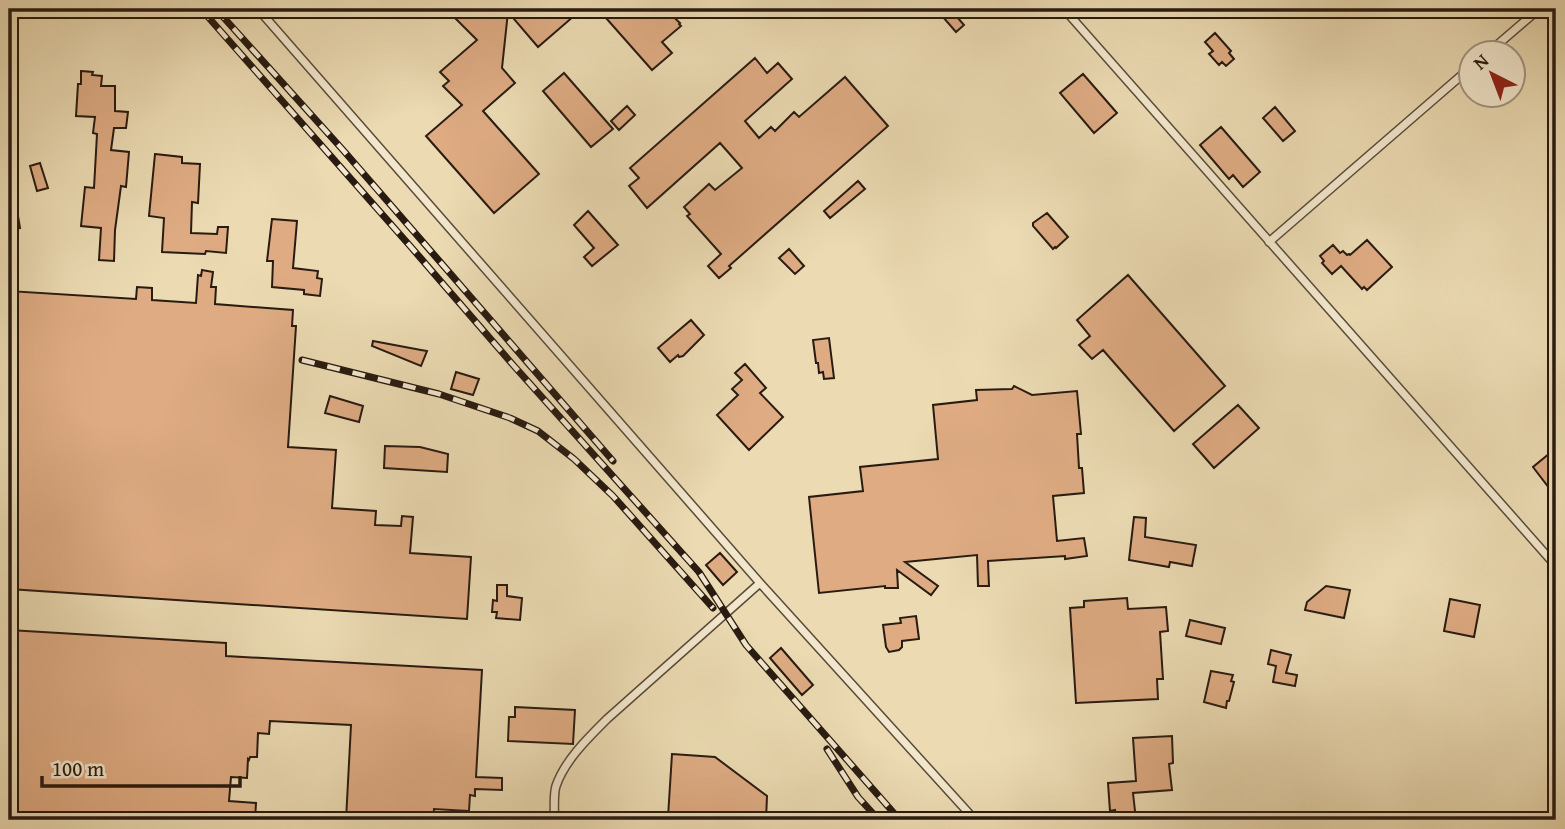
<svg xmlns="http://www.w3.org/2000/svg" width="1565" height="829" viewBox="0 0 1565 829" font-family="'Gentium Book Plus',serif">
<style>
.building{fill:#deab83;stroke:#291b11;stroke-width:2}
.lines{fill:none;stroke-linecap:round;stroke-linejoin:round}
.lane-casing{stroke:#5a4b39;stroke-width:10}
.lane{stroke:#f2e7cd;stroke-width:7}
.rail-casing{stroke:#291b11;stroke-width:7}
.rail{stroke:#f2e7cd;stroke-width:4.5;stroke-dasharray:13;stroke-linecap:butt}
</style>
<rect width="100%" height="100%" fill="#ebdab2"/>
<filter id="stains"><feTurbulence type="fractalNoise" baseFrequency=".00286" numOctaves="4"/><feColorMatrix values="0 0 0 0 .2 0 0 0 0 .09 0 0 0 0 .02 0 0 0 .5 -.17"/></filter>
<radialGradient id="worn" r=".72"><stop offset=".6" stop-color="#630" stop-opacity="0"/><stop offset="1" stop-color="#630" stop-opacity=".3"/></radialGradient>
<path class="building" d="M463,9H568L574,16L538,47L508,12L502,68L515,83L483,111L539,174L494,213L426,136L462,105L443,86L449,81L440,72L477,40L454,17Z
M598,9H665L680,23L679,24L681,26L662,42L672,53L652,70Z
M936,9H950L964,25L956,32Z
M1215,33L1231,51L1229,53L1234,59L1226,66L1222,62L1219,65L1209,54L1213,51L1205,42Z
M755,58L767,73L778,63L792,79L745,121L759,138L771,127L775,131L794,112L799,117L845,77L888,126L729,266L731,268L719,278L708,266L721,254L687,216L690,214L684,207L709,184L715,190L742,168L720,143L647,208L629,186L639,178L630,168Z
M81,71L93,72L92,75L102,76L101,86H115V111L128,112L126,128H114L111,150L129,152L126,187L121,186L115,230L114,261L99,260L101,228L81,226L85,187L94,188L97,134L93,133L95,117L76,116L78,84H81Z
M564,73L613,129L591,147L543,91Z
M1083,74L1117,113L1094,133L1060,93Z
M627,106L635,115L619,130L611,121Z
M1275,107L1295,131L1283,141L1263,118Z
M1221,127L1260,172L1243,187L1233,175L1229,179L1200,145Z
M155,154L182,157V163L200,164L198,203L192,202L191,233L217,234L218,227H228L226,253L206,251L205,254L162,252L164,218L149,216Z
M40,163L48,188L37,191L30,166Z
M858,181L865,189L830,218L824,211Z
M15,198L20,228L9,231V199Z
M588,211L618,245L592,266L584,257L594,248L574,225Z
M1047,213L1068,237L1056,248L1055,247L1053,249L1033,226V223Z
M272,219L297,221L293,268L318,271L317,278L322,279L320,296L304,294V290L272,287L273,261H267Z
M1367,240L1392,267L1367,290L1364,287L1362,289L1341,266L1332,274L1322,263L1324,261L1320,256L1333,245L1340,253L1343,251L1347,255L1349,254L1350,255Z
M789,249L804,266L795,274L779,258Z
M202,270L213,272L211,287H216L215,304L293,310L292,326H296L288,447L336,450L332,508L376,511L375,525L401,526L402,516L413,517L410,553L471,557L467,619L9,589V291L136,299L137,287L152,288V300L196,303L198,275L201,276Z
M1128,275L1225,386L1174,431L1103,350L1092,359L1079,345L1090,336L1077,320Z
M691,320L704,335L683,356L679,357L678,355L670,362L658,348Z
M829,338L834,378L824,379L823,372L819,373L818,363H816L813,340Z
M373,341L421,350L427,351L421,366L372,346Z
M745,364L766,388L760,393L783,417L749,450L717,415L738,395L732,389L742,380L735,373Z
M456,372L479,379L473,395L451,389Z
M1014,386L1032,395L1077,391L1081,434H1077L1079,468H1082L1084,493L1053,496L1057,541L1084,538L1087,556L1065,559V556L988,561L989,586H978L977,555L905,562L938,586L931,595L897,570L898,588H885V586L819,593L809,497L863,491L860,467L938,459L933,405L977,400L976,390L1012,389Z
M330,396L363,406L359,422L325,413Z
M1238,405L1259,428L1214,468L1193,444Z
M385,446L420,447L448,454L447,472L384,468Z
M1556,448V497L1533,467Z
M1134,517L1146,518L1145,537L1196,545L1192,566L1170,562L1169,567L1129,560Z
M720,553L737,572L723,585L706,565Z
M497,585H507V596L522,598L520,620L496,618L497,612H492L493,600L497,601Z
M1326,586L1350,590L1344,618L1305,610L1307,602Z
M1127,598L1128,609L1166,607L1168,631L1160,632L1163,679H1157L1158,699L1076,703L1070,608L1084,607V601Z
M1450,599L1480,605L1474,637L1444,631Z
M916,616L919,639L902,641V647L899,650L889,652L886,647L883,625L901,623L900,618Z
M1190,620L1225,628L1221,644L1186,636Z
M9,630L226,643V656L482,670L476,777L502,778V790L475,789V796L470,795L469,811L434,809L433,820H346L351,725L270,721L269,734L258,733L257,757H250L249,760L248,759L247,778L231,777L229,801L256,803L255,820H9Z
M781,648L813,685L802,695L770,658Z
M1271,650L1291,655L1286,673L1297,675L1295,686L1273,682L1276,666L1268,664Z
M1211,671L1233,675L1231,681L1234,682L1229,701H1227L1226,708L1204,702Z
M515,707L575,710L573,744L508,741L509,717H515Z
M1172,736L1173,763L1169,764L1172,790L1133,793L1136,820H1116L1115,810L1110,811L1108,783L1136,781L1133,738Z
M672,754L715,757L767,796L766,820H710L668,817Z"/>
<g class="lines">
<defs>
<path id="lane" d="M258,9L760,583L975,820
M1064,9L1556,566
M1489,52L1539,9
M1269,242L1470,68
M554,820C555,810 553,796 556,786C565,760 588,738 607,719L760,583"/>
</defs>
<use href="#lane" class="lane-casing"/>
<use href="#lane" class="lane"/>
<defs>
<path id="rail" d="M201,9L411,247L514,366L699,572L746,645L900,820
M216,9L343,150L613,461
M302,360L439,394L510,418L538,431L574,459L613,496L713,608
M827,749L858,797L879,820"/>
</defs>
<use href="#rail" class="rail-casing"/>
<use href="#rail" class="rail"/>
</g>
<rect width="1565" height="829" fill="none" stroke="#ebdab2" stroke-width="35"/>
<rect x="10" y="10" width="1544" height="808" fill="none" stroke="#291b11" stroke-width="3.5"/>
<rect x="18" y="18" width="1530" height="794" fill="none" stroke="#291b11" stroke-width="2"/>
<g transform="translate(1492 74) rotate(318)"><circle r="33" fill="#f2e7cd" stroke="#a29582" stroke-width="2"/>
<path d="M0-5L12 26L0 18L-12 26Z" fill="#8f2418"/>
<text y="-10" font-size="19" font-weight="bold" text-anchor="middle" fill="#291b11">N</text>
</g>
<path d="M42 776v10h198v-10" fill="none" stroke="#291b11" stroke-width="3.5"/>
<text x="52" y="776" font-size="21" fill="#291b11" stroke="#f2e7cd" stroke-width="5" paint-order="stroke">100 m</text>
<rect width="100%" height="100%" filter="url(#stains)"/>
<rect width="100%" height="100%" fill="url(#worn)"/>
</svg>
